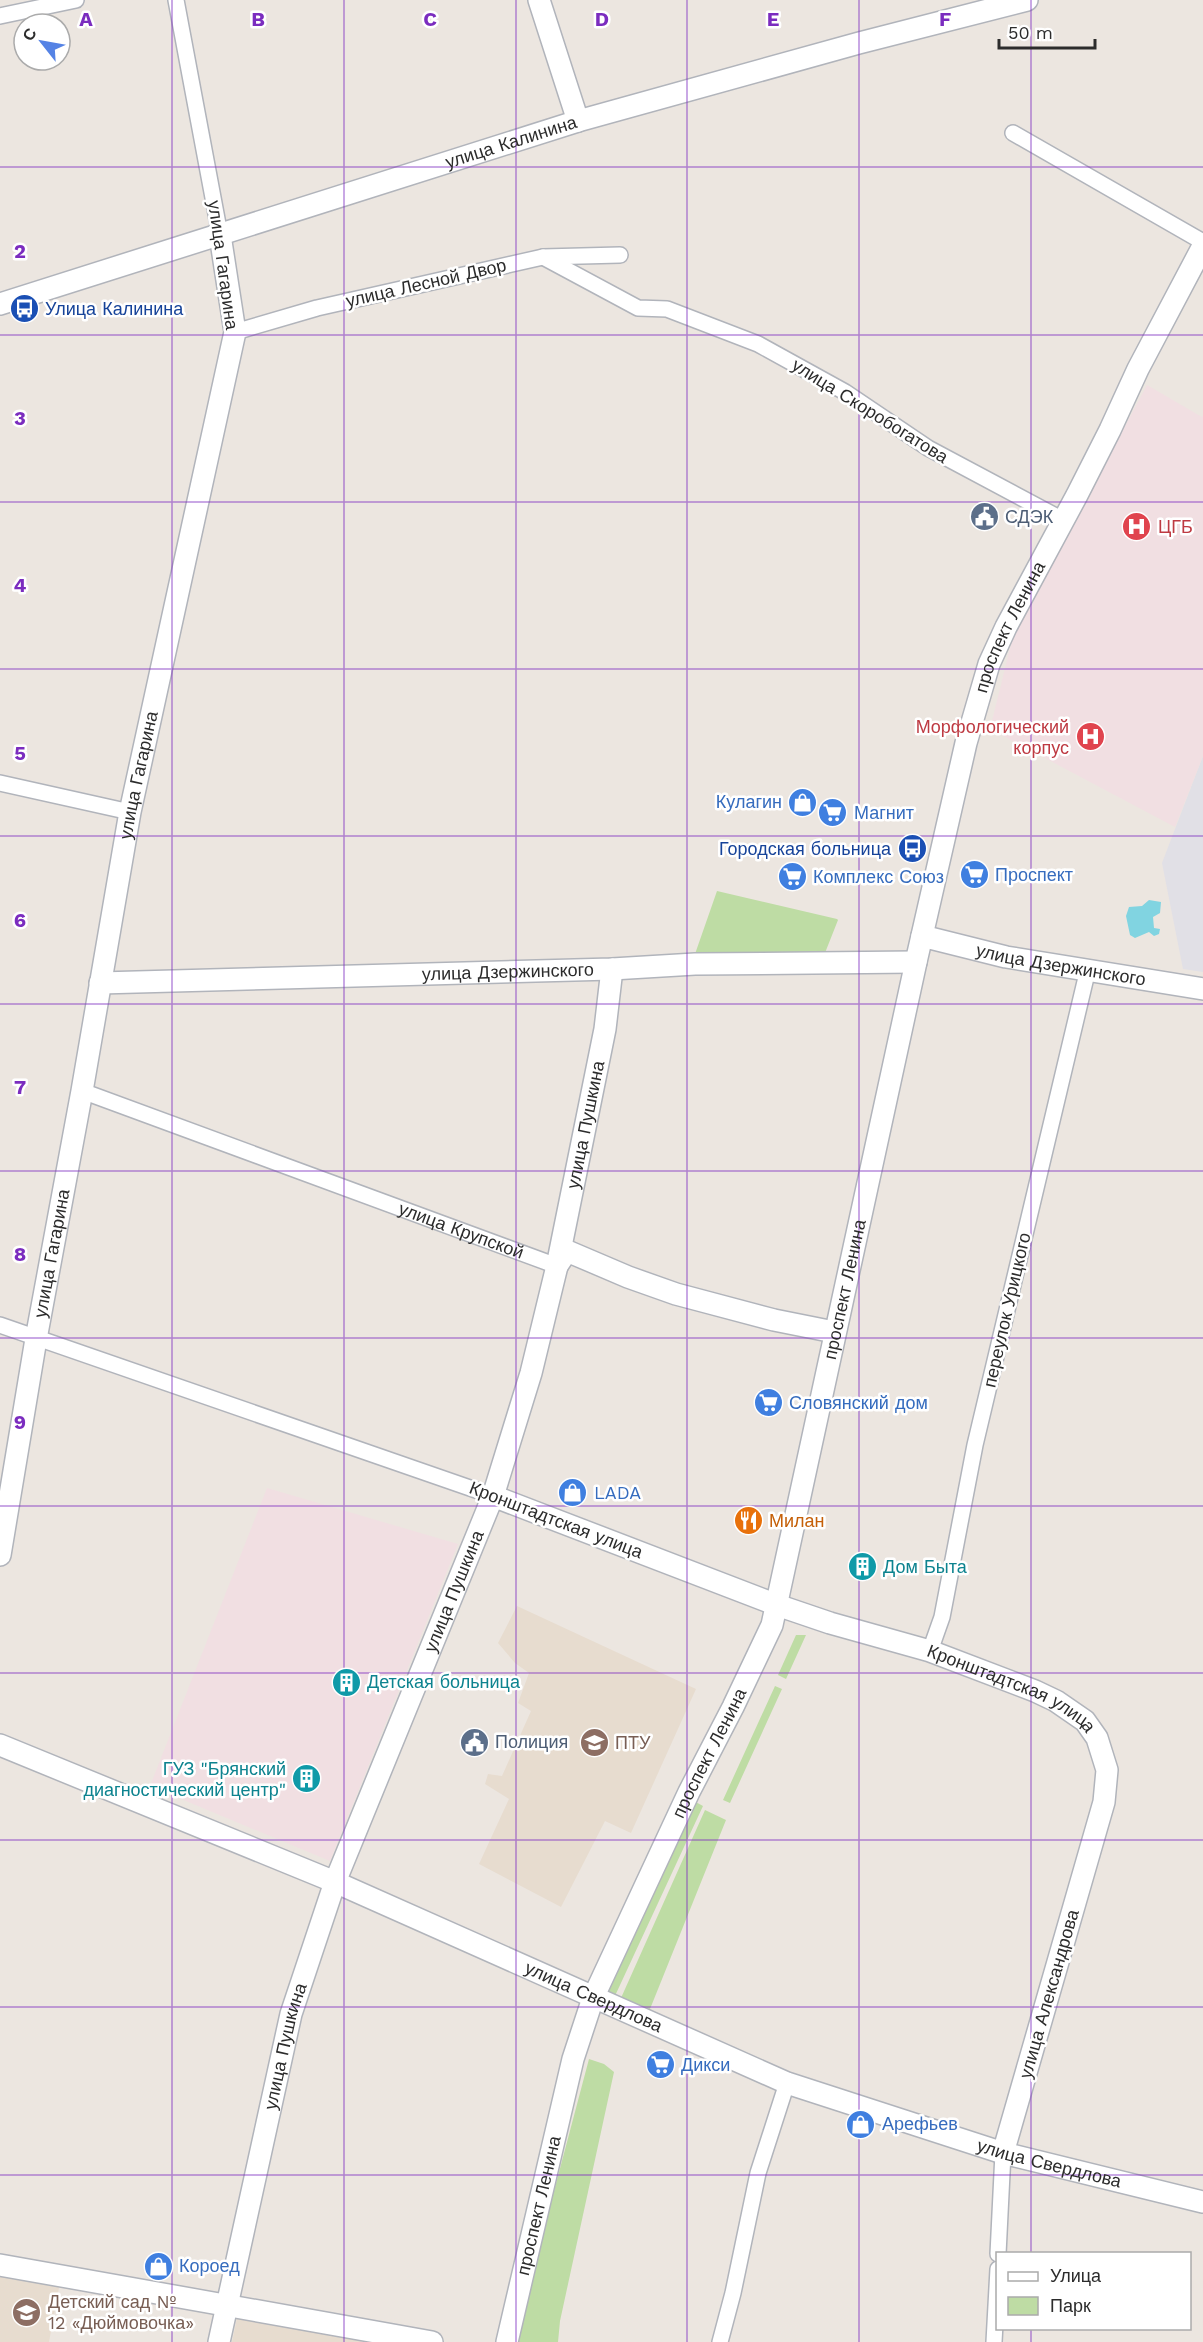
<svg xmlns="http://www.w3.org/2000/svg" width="1203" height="2342" viewBox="0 0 1203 2342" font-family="'Work Sans',sans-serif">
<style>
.industrial{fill:#e1e0e6}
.education{fill:#e7dccf}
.medical{fill:#f1dfe2}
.green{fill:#bedca4}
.water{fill:#81d4e1}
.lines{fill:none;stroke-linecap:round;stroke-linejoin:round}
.street-casing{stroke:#b1b4bb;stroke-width:18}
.secondary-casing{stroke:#b1b4bb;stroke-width:24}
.street{stroke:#fff;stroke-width:15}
.secondary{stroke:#fff;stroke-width:21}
.grid{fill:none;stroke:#7b2cbf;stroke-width:1.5;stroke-opacity:0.55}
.labels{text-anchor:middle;stroke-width:5;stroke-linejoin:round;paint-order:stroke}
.street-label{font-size:18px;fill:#2c2c2c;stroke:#fff}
.transit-label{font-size:18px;fill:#164399;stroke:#fff;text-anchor:start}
.service-label{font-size:18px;fill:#4e5e75;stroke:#fff;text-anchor:start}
.health-label{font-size:18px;fill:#be3a42;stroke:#fff;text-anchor:start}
.shop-label{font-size:18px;fill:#366cbe;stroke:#fff;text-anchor:start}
.food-label{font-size:18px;fill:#c56008;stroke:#fff;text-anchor:start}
.culture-label{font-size:18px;fill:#0d838f;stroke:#fff;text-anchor:start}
.education-label{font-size:18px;fill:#785e54;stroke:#fff;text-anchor:start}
.grid-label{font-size:20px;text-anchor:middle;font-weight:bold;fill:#7b2cbf;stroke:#fff;stroke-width:5;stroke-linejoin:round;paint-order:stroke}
</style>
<rect width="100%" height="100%" fill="#ece6e0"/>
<path class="industrial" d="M1203,756V972L1183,969L1162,863Z"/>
<path class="education" d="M517,1606L696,1689L631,1833L605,1821L561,1907L479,1864L509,1799L485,1784L488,1774L502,1776L531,1711L518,1703L529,1673L515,1663L498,1643Z
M0,2272L60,2282L49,2342H0Z
M237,2318L365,2342H232Z"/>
<path class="medical" d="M1147,385L1202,417L1203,415V756L1175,827L990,729L1013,636Z
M267,1488L458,1544L330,1861L150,1786Z"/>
<path class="green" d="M717,891L837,919L838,920L823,958L695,954Z
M796,1635H806L786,1679L778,1675Z
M775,1686L782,1689L730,1803L723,1800Z
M692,1800L703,1806L614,1998L607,1994Z
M705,1810L726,1820L650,2009L621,1998Z
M589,2059L604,2064L614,2072L560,2321L558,2342H519L527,2293Z"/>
<path class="water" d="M1149,900L1161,902L1160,913L1153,917L1154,928L1160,929L1159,934L1154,936L1149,932L1135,938L1130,935L1126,916L1129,907L1142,906Z"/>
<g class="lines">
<defs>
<g id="street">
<path d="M176,0L220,235"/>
<path d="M0,16L76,0"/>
<path d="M1013,133L1203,242"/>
<path d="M543,257L638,308L667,309L758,344L845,392L928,448L1063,520"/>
<path d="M235,332L317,308L543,257L620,255"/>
<path d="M0,783L130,812"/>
<path id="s1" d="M82,1091L557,1266"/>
<path d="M0,1325L493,1496"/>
<path d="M930,1651L942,1617L975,1445L1088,969"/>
<path d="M998,2254L1003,2153"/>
<path d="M720,2342L733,2293L758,2173L787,2083"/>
<path d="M994,2342L998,2269"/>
</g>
<g id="secondary">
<path d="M539,0L578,121"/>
<path id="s2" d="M0,304L578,121L859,43L1027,0"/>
<path id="s3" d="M922,936L1006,957L1203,989"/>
<path id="s4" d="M100,983L612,969L695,964L916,962"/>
<path d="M557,1266L567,1251L628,1277L676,1294L774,1320L834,1332"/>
<path id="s5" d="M493,1496L777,1605L830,1623L930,1651L1035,1691L1056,1701L1085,1721L1097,1738L1107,1770L1104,1802L1003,2153"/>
<path id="s6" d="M0,1555L36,1339L82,1091L130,812L235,332L220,235"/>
<path id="s7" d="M0,1745L335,1882L787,2083L1003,2153L1203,2202"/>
<path d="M0,2265L432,2342"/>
<path id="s8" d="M219,2342L291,2014L335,1882L493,1496L531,1373L557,1266L605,1029L612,969"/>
<path id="s9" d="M507,2342L573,2059L593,1998L689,1792L733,1707L772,1625L916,962L966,743L989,664L1006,627L1077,495L1110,430L1138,369L1203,246"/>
</g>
</defs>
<use href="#street" class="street-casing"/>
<use href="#secondary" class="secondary-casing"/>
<use href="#street" class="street"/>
<use href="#secondary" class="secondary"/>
</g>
<path class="grid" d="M172,0V2342M344,0V2342M516,0V2342M687,0V2342M859,0V2342M1031,0V2254M0,167H1203M0,335H1203M0,502H1203M0,669H1203M0,836H1203M0,1004H1203M0,1171H1203M0,1338H1203M0,1506H1203M0,1673H1203M0,1840H1203M0,2007H1203M0,2175H1203M1031,2328V2342"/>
<defs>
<symbol id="bus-disc" viewBox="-11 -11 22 22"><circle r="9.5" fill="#1a4fb4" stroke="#fff"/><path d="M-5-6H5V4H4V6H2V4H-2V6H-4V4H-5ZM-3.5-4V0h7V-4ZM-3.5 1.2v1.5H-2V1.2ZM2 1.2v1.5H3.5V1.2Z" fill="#fff"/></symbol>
<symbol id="civic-disc" viewBox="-11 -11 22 22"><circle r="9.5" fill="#5c6f8a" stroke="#fff"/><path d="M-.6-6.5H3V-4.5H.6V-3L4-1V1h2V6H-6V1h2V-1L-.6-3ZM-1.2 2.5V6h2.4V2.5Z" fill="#fff"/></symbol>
<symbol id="hospital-disc" viewBox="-11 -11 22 22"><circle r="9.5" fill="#e0444e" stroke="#fff"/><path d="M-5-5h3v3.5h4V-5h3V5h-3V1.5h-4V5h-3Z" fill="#fff"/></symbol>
<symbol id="shop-disc" viewBox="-11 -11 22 22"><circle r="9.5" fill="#3f7fe0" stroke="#fff"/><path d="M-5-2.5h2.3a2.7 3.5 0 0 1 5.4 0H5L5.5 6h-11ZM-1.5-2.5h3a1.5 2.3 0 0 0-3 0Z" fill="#fff"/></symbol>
<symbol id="supermarket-disc" viewBox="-11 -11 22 22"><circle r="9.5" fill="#3f7fe0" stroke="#fff"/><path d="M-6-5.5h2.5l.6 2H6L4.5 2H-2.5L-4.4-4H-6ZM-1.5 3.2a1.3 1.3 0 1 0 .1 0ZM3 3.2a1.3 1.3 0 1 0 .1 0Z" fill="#fff"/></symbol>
<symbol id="restaurant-disc" viewBox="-11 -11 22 22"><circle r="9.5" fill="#e8710a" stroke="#fff"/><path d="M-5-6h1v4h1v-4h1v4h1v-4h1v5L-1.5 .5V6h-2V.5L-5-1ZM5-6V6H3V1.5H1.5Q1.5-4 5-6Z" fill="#fff"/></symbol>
<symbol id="building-disc" viewBox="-11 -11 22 22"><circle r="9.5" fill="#0f9aa8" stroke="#fff"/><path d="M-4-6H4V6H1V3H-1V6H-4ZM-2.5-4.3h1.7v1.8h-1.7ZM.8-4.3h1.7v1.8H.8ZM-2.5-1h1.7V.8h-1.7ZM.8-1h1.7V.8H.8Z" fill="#fff"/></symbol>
<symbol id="university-disc" viewBox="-11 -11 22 22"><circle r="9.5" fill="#8d6e63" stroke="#fff"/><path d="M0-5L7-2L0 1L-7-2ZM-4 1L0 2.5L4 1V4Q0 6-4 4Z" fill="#fff"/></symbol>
<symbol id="school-disc" viewBox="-11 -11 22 22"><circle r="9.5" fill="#8d6e63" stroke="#fff"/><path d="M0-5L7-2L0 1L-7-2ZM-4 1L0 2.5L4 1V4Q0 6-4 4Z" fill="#fff"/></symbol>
</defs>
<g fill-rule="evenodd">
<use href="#bus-disc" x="8" y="292" width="33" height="33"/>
<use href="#civic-disc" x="968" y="500" width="33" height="33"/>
<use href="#hospital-disc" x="1120" y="510" width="33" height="33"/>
<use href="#hospital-disc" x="1074" y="720" width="33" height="33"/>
<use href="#shop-disc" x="786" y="786" width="33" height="33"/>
<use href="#supermarket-disc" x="816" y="796" width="33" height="33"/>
<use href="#bus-disc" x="896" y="832" width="33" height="33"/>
<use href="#supermarket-disc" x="958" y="858" width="33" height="33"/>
<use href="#supermarket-disc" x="776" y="860" width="33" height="33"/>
<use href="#supermarket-disc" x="752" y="1386" width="33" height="33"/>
<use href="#shop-disc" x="556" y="1476" width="33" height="33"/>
<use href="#restaurant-disc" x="732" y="1504" width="33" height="33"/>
<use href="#building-disc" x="846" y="1550" width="33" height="33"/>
<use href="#building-disc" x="330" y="1666" width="33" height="33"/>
<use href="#civic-disc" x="458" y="1726" width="33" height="33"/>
<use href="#university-disc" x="578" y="1726" width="33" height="33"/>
<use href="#building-disc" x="290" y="1762" width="33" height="33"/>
<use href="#supermarket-disc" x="644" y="2048" width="33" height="33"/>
<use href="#shop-disc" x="844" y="2108" width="33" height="33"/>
<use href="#shop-disc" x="142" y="2250" width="33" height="33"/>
<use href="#school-disc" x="10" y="2296" width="33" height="33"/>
</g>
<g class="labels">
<g class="street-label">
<text dy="6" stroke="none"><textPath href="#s2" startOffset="536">улица Калинина</textPath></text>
<text transform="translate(223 265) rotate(82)" y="6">улица Гагарина</text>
<text transform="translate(426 283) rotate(-13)" y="6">улица Лесной Двор</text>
<text transform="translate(870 411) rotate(32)" y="6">улица Скоробогатова</text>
<text dy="6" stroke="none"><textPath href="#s9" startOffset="1796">проспект Ленина</textPath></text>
<text dy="6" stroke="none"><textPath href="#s6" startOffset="792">улица Гагарина</textPath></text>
<text dy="6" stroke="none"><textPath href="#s3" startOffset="142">улица Дзержинского</textPath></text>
<text dy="6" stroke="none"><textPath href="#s4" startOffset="408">улица Дзержинского</textPath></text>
<text dy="6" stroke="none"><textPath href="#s8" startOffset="1275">улица Пушкина</textPath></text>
<text dy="6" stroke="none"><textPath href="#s1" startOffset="404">улица Крупской</textPath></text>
<text dy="6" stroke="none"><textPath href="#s6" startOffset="306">улица Гагарина</textPath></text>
<text dy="6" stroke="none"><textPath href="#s9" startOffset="1112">проспект Ленина</textPath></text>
<text transform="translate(1007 1310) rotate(-77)" y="6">переулок Урицкого</text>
<text transform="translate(556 1520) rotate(21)" y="6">Кронштадтская улица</text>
<text dy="6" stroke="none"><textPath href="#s8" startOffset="789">улица Пушкина</textPath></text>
<text dy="6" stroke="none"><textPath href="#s5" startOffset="554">Кронштадтская улица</textPath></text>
<text dy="6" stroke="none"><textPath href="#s9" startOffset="626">проспект Ленина</textPath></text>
<text transform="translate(1049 1994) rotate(-74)" y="6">улица Александрова</text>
<text dy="6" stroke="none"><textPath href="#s7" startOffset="645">улица Свердлова</textPath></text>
<text dy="6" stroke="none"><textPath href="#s8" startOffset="303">улица Пушкина</textPath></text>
<text dy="6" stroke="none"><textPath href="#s7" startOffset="1131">улица Свердлова</textPath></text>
<text dy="6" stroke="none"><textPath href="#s9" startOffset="140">проспект Ленина</textPath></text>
</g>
<g class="transit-label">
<text x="45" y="315">Улица Калинина</text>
<text x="891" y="855" text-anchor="end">Городская больница</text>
</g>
<g class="service-label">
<text x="1005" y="523">СДЭК</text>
<text x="495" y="1748">Полиция</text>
</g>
<g class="health-label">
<text x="1158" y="533">ЦГБ</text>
<text x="1069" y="733" text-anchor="end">Морфологический<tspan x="1069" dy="21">корпус</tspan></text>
</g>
<g class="shop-label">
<text x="782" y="808" text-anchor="end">Кулагин</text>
<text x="854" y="819">Магнит</text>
<text x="995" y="881">Проспект</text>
<text x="813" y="883">Комплекс Союз</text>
<text x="789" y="1409">Словянский дом</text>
<text x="594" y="1499">LADA</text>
<text x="681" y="2071">Дикси</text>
<text x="882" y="2130">Арефьев</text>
<text x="179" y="2272">Короед</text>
</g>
<g class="food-label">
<text x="769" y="1527">Милан</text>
</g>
<g class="culture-label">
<text x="883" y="1573">Дом Быта</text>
<text x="367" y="1688">Детская больница</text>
<text x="286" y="1775" text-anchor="end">ГУЗ "Брянский<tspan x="286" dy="21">диагностический центр"</tspan></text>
</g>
<g class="education-label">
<text x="615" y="1749">ПТУ</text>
<text x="48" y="2308">Детский сад №<tspan x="48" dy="21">12 «Дюймовочка»</tspan></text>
</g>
</g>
<g class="grid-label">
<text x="86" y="26">A</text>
<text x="258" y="26">B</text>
<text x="430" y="26">C</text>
<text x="602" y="26">D</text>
<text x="773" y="26">E</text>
<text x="945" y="26">F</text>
<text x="20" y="258">2</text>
<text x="20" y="425">3</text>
<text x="20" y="592">4</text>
<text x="20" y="760">5</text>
<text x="20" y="927">6</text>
<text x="20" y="1094">7</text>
<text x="20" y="1261">8</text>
<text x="20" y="1429">9</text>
</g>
<rect x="996" y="2252" width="195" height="78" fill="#ffffff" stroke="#ababab" stroke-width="1.5"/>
<rect x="1008" y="2272" width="30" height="9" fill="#ffffff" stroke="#ababab" stroke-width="1.5"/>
<text x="1050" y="2282" font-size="18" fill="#2c2c2c">Улица</text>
<rect x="1008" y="2297" width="30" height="18" fill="#bedca4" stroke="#ababab" stroke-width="1.5"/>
<text x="1050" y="2312" font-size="18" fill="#2c2c2c">Парк</text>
<g transform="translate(42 42) rotate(301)"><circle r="28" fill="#ffffff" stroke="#ababab" stroke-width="1.5"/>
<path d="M0-4.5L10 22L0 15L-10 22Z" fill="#5583e5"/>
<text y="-9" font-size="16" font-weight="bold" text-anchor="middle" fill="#2c2c2c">С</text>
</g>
<path d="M999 39v9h96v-9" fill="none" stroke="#2c2c2c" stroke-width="3"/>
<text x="1008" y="39" font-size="18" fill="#2c2c2c" stroke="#ffffff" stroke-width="4.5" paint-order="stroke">50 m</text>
</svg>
